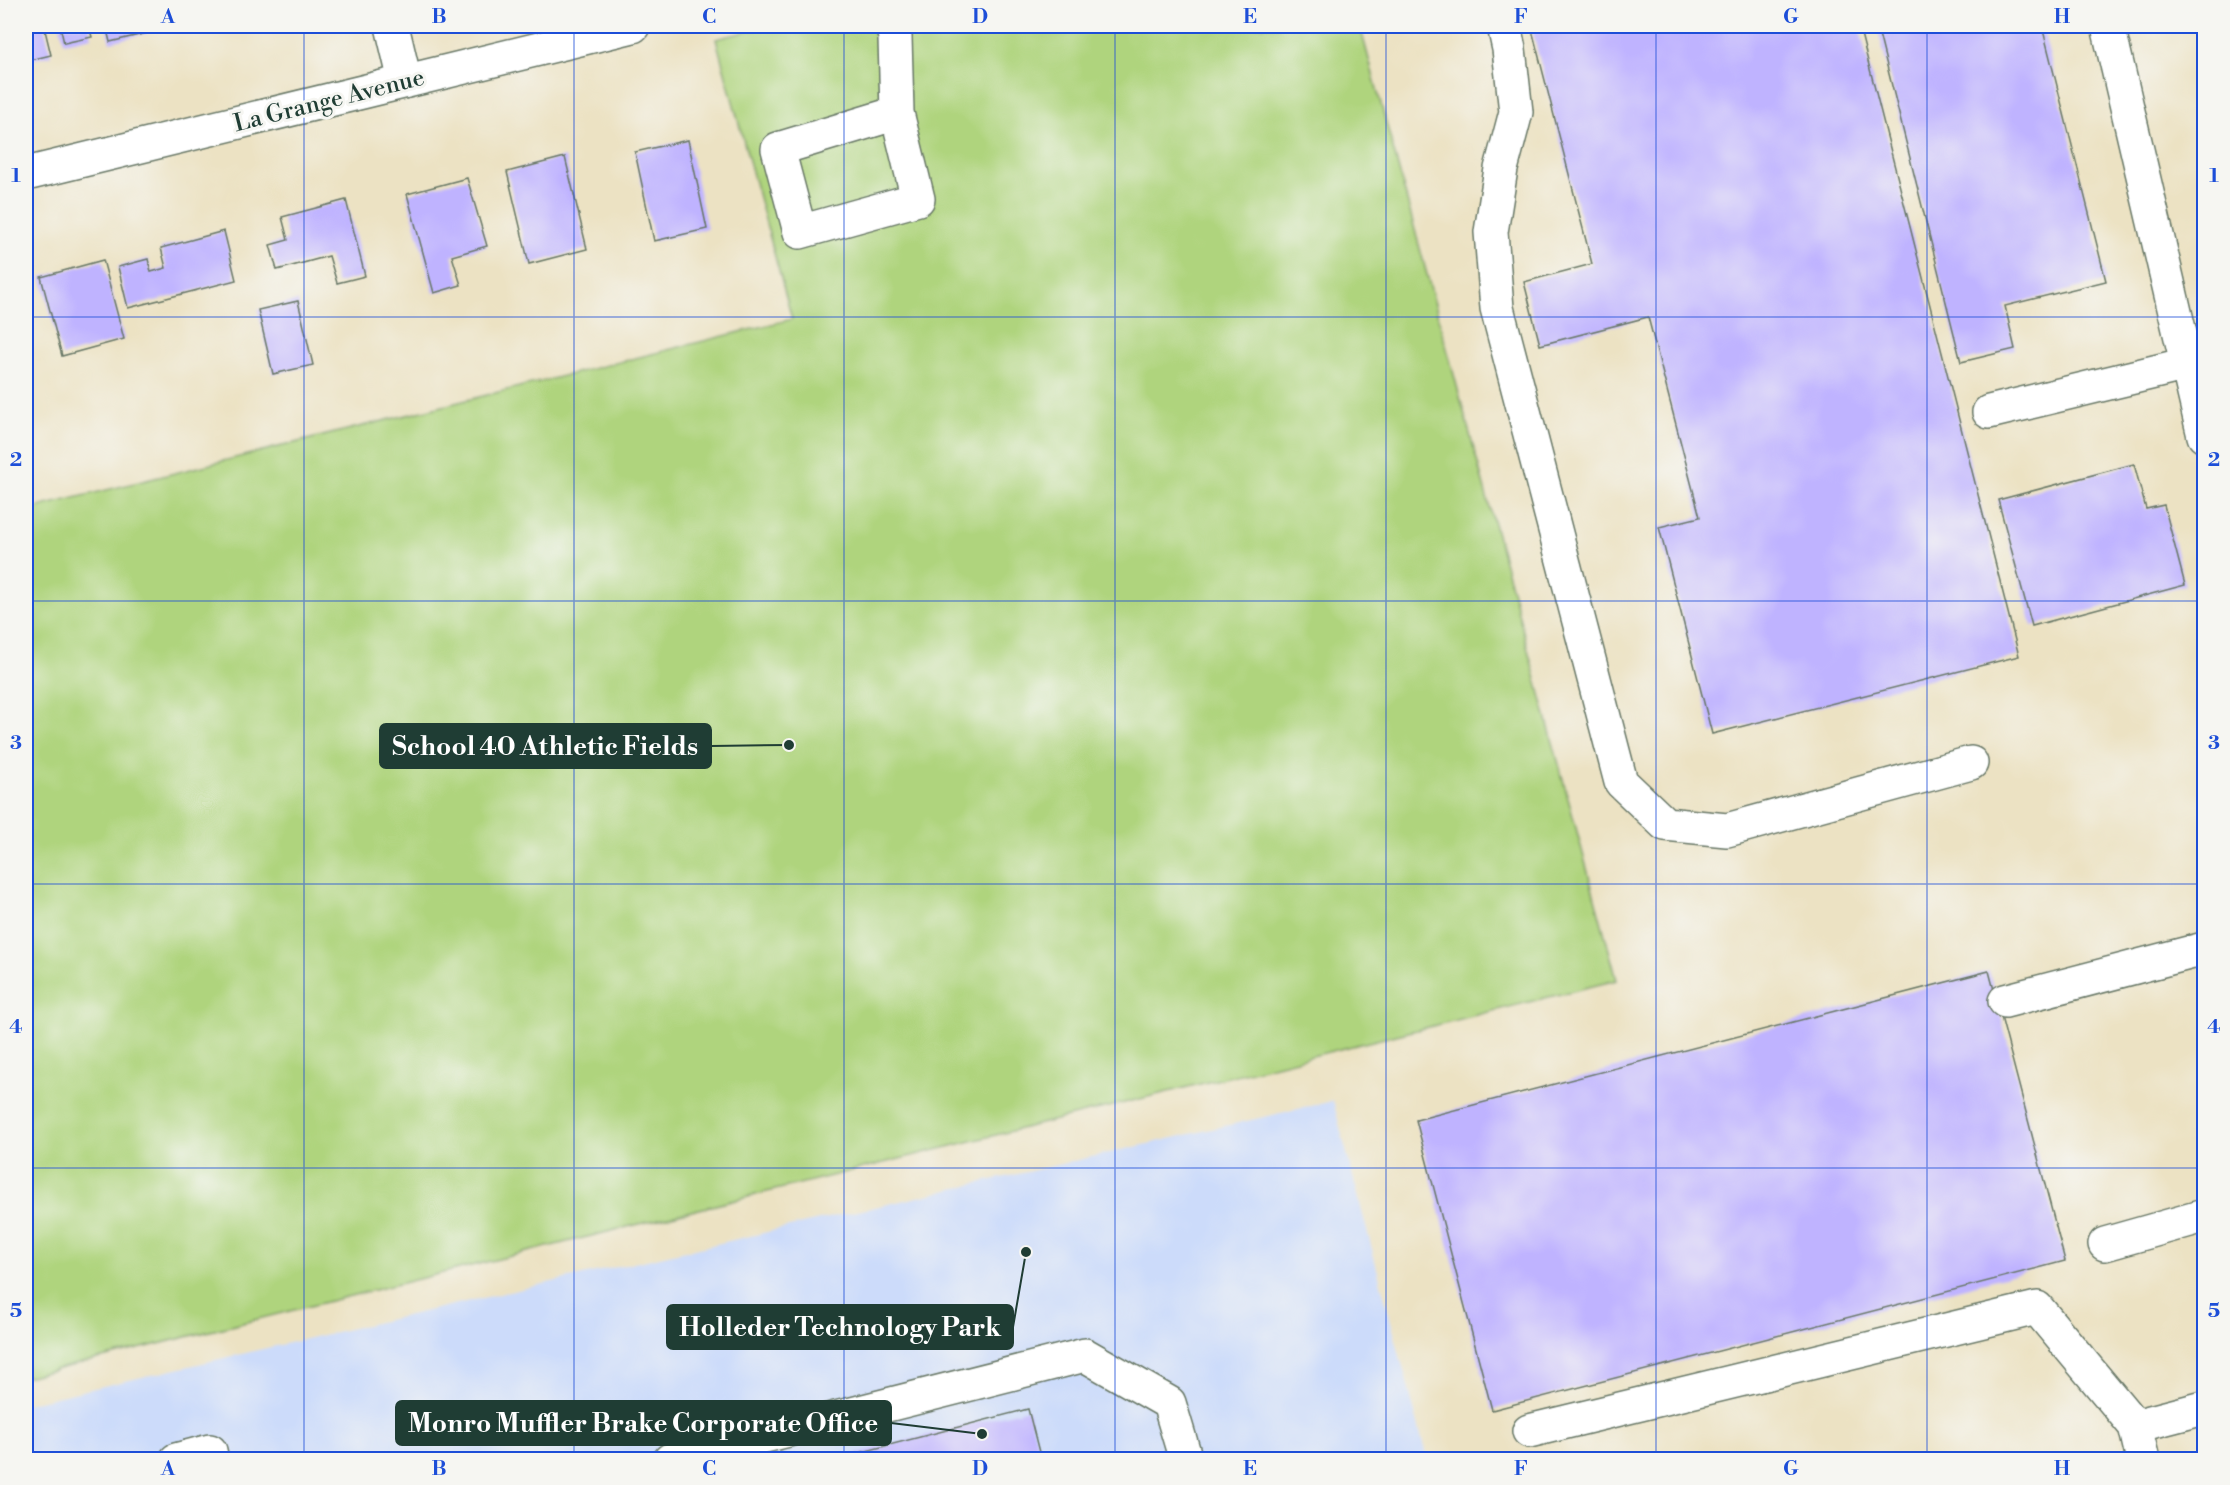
<svg xmlns="http://www.w3.org/2000/svg" width="2230" height="1485" viewBox="0 0 2230 1485" font-family="'Libre Bodoni',serif">
<style>
.built{fill:#ccdbfa}
.green{fill:#afd47d;stroke:#678858;stroke-width:1.5}
.building{fill:#bfb3ff}
.lines{fill:none;stroke-linecap:round;stroke-linejoin:round}
.minor-casing{stroke:#677766;stroke-width:36}
.minor{stroke:#fff;stroke-width:33}
.grid{fill:none;stroke:#1d4ed8;stroke-width:1.5;stroke-opacity:0.55}
.labels{text-anchor:middle;stroke-width:6;stroke-linejoin:round;paint-order:stroke}
.street-label{font-size:24px;fill:#1f3d34;stroke:#f6f6f2}
.leader{fill:none;stroke:#1f3d34;stroke-width:2}
.callout-dot{fill:#1f3d34;stroke:#f6f6f2;stroke-width:2}
.callout{fill:#1f3d34;stroke:#1f3d34;stroke-width:2}
.callout-label{font-size:26px;text-anchor:middle;font-weight:bold;fill:#fff}
.neatline{fill:none;stroke:#1d4ed8;stroke-width:2}
.grid-label{font-size:20px;text-anchor:middle;font-weight:bold;fill:#1d4ed8}
</style>
<rect width="100%" height="100%" fill="#f6f6f2"/>
<filter id="ink" filterUnits="userSpaceOnUse"><feTurbulence type="fractalNoise" baseFrequency=".0167" numOctaves="2"/><feDisplacementMap in="SourceGraphic" scale="12" xChannelSelector="R" yChannelSelector="G"/><feConvolveMatrix kernelMatrix="1 2 1 2 8 2 1 2 1" color-interpolation-filters="sRGB"/></filter>
<filter id="wash" filterUnits="userSpaceOnUse"><feTurbulence type="fractalNoise" baseFrequency=".008" numOctaves="4" result="noise"/><feDisplacementMap in="SourceGraphic" scale="24" xChannelSelector="R" yChannelSelector="G"/><feGaussianBlur stdDeviation="1.35" result="paint"/><feColorMatrix in="noise" values="0 0 0 0 0 0 0 0 0 0 0 0 0 0 0 0 0 1.4 0 .05"/><feComposite in="paint" operator="in"/></filter>
<g filter="url(#wash)">
<rect width="100%" height="100%" fill="#ece2c3"/>
<path class="built" d="M1333,1101L1427,1459L26,1460V1404Z"/>
<path class="green" d="M770,26H1360L1617,980L26,1377V510L792,319L716,39Z"/>
<g id="blocks">
<path class="building" d="M26,26H44L51,55L26,61Z
M60,26H89L92,37L64,43Z
M106,26H176L110,42Z
M1531,26H1859L2019,656L1712,734L1659,527L1700,517L1648,317L1540,345L1524,282L1592,264Z
M1877,26H2042L2106,281L2005,306L2015,349L1961,362Z
M688,140L707,229L654,241L635,152Z
M565,157L587,249L529,264L507,172Z
M467,178L487,246L452,256L461,285L434,293L407,194Z
M346,200L365,276L337,283L329,256L277,270L270,245L288,240L282,217Z
M224,231L236,280L128,308L118,267L148,259L151,272L166,268L161,248Z
M103,260L124,339L62,356L41,277Z
M298,301L313,365L273,374L258,310Z
M2134,464L2146,509L2164,505L2185,585L2032,626L1998,500Z
M1989,971L2065,1261L1492,1410L1416,1120Z
M1028,1409L1041,1460H835V1459Z"/>
</g>
</g>
<g filter="url(#ink)">
<use href="#blocks" fill-opacity="0" stroke="#677766" stroke-width="1.5"/>
<g class="lines">
<defs>
<path id="minor" d="M392,26L405,81
M892,26L895,37L897,113L918,199L800,232L778,149L897,113
M1504,26L1509,49L1516,112L1501,169L1491,232L1497,308L1621,782L1665,824L1727,830L1971,763
M2108,26L2204,436
M26,174L633,26
M1989,412L2204,360
M2005,1001L2204,949
M2105,1244L2204,1216
M2135,1426L2204,1408
M1529,1431L2037,1308L2135,1426L2143,1460
M176,1460L210,1451L212,1460
M670,1460L1085,1355L1169,1403L1186,1460"/>
</defs>
<use href="#minor" class="minor-casing"/>
<use href="#minor" class="minor"/>
</g>
</g>
<path class="grid" d="M304,26V1460M574,26V1460M844,26V1460M1115,26V1460M1386,26V1460M1656,26V1460M1927,26V1460M26,317H2204M26,601H2204M26,884H2204M26,1168H2204"/>
<g class="labels">
<g class="street-label">
<text transform="translate(329 100) rotate(-14)" y="8">La Grange Avenue</text>
</g>
</g>
<path class="leader" d="M789 745L711 746M1026 1252L1013 1327M982 1434L891 1423"/>
<g class="callout-dot">
<circle cx="789" cy="745" r="6"/>
<circle cx="1026" cy="1252" r="6"/>
<circle cx="982" cy="1434" r="6"/>
</g>
<g class="callout">
<rect x="380" y="724" width="331" height="44" rx="6"/>
<rect x="667" y="1305" width="346" height="44" rx="6"/>
<rect x="396" y="1401" width="495" height="44" rx="6"/>
</g>
<g class="callout-label">
<text x="545" y="755">School 40 Athletic Fields</text>
<text x="840" y="1336">Holleder Technology Park</text>
<text x="643" y="1432">Monro Muffler Brake Corporate Office</text>
</g>
<rect width="2230" height="1485" fill="none" stroke="#f6f6f2" stroke-width="66"/>
<rect x="33" y="33" width="2164" height="1419" class="neatline"/>
<g class="grid-label">
<text x="168" y="23">A</text>
<text x="439" y="23">B</text>
<text x="709" y="23">C</text>
<text x="980" y="23">D</text>
<text x="1250" y="23">E</text>
<text x="1521" y="23">F</text>
<text x="1791" y="23">G</text>
<text x="2062" y="23">H</text>
<text x="16" y="182">1</text>
<text x="2214" y="182">1</text>
<text x="16" y="466">2</text>
<text x="2214" y="466">2</text>
<text x="16" y="749">3</text>
<text x="2214" y="749">3</text>
<text x="16" y="1033">4</text>
<text x="2214" y="1033">4</text>
<text x="16" y="1317">5</text>
<text x="2214" y="1317">5</text>
<text x="168" y="1475">A</text>
<text x="439" y="1475">B</text>
<text x="709" y="1475">C</text>
<text x="980" y="1475">D</text>
<text x="1250" y="1475">E</text>
<text x="1521" y="1475">F</text>
<text x="1791" y="1475">G</text>
<text x="2062" y="1475">H</text>
</g>
</svg>
